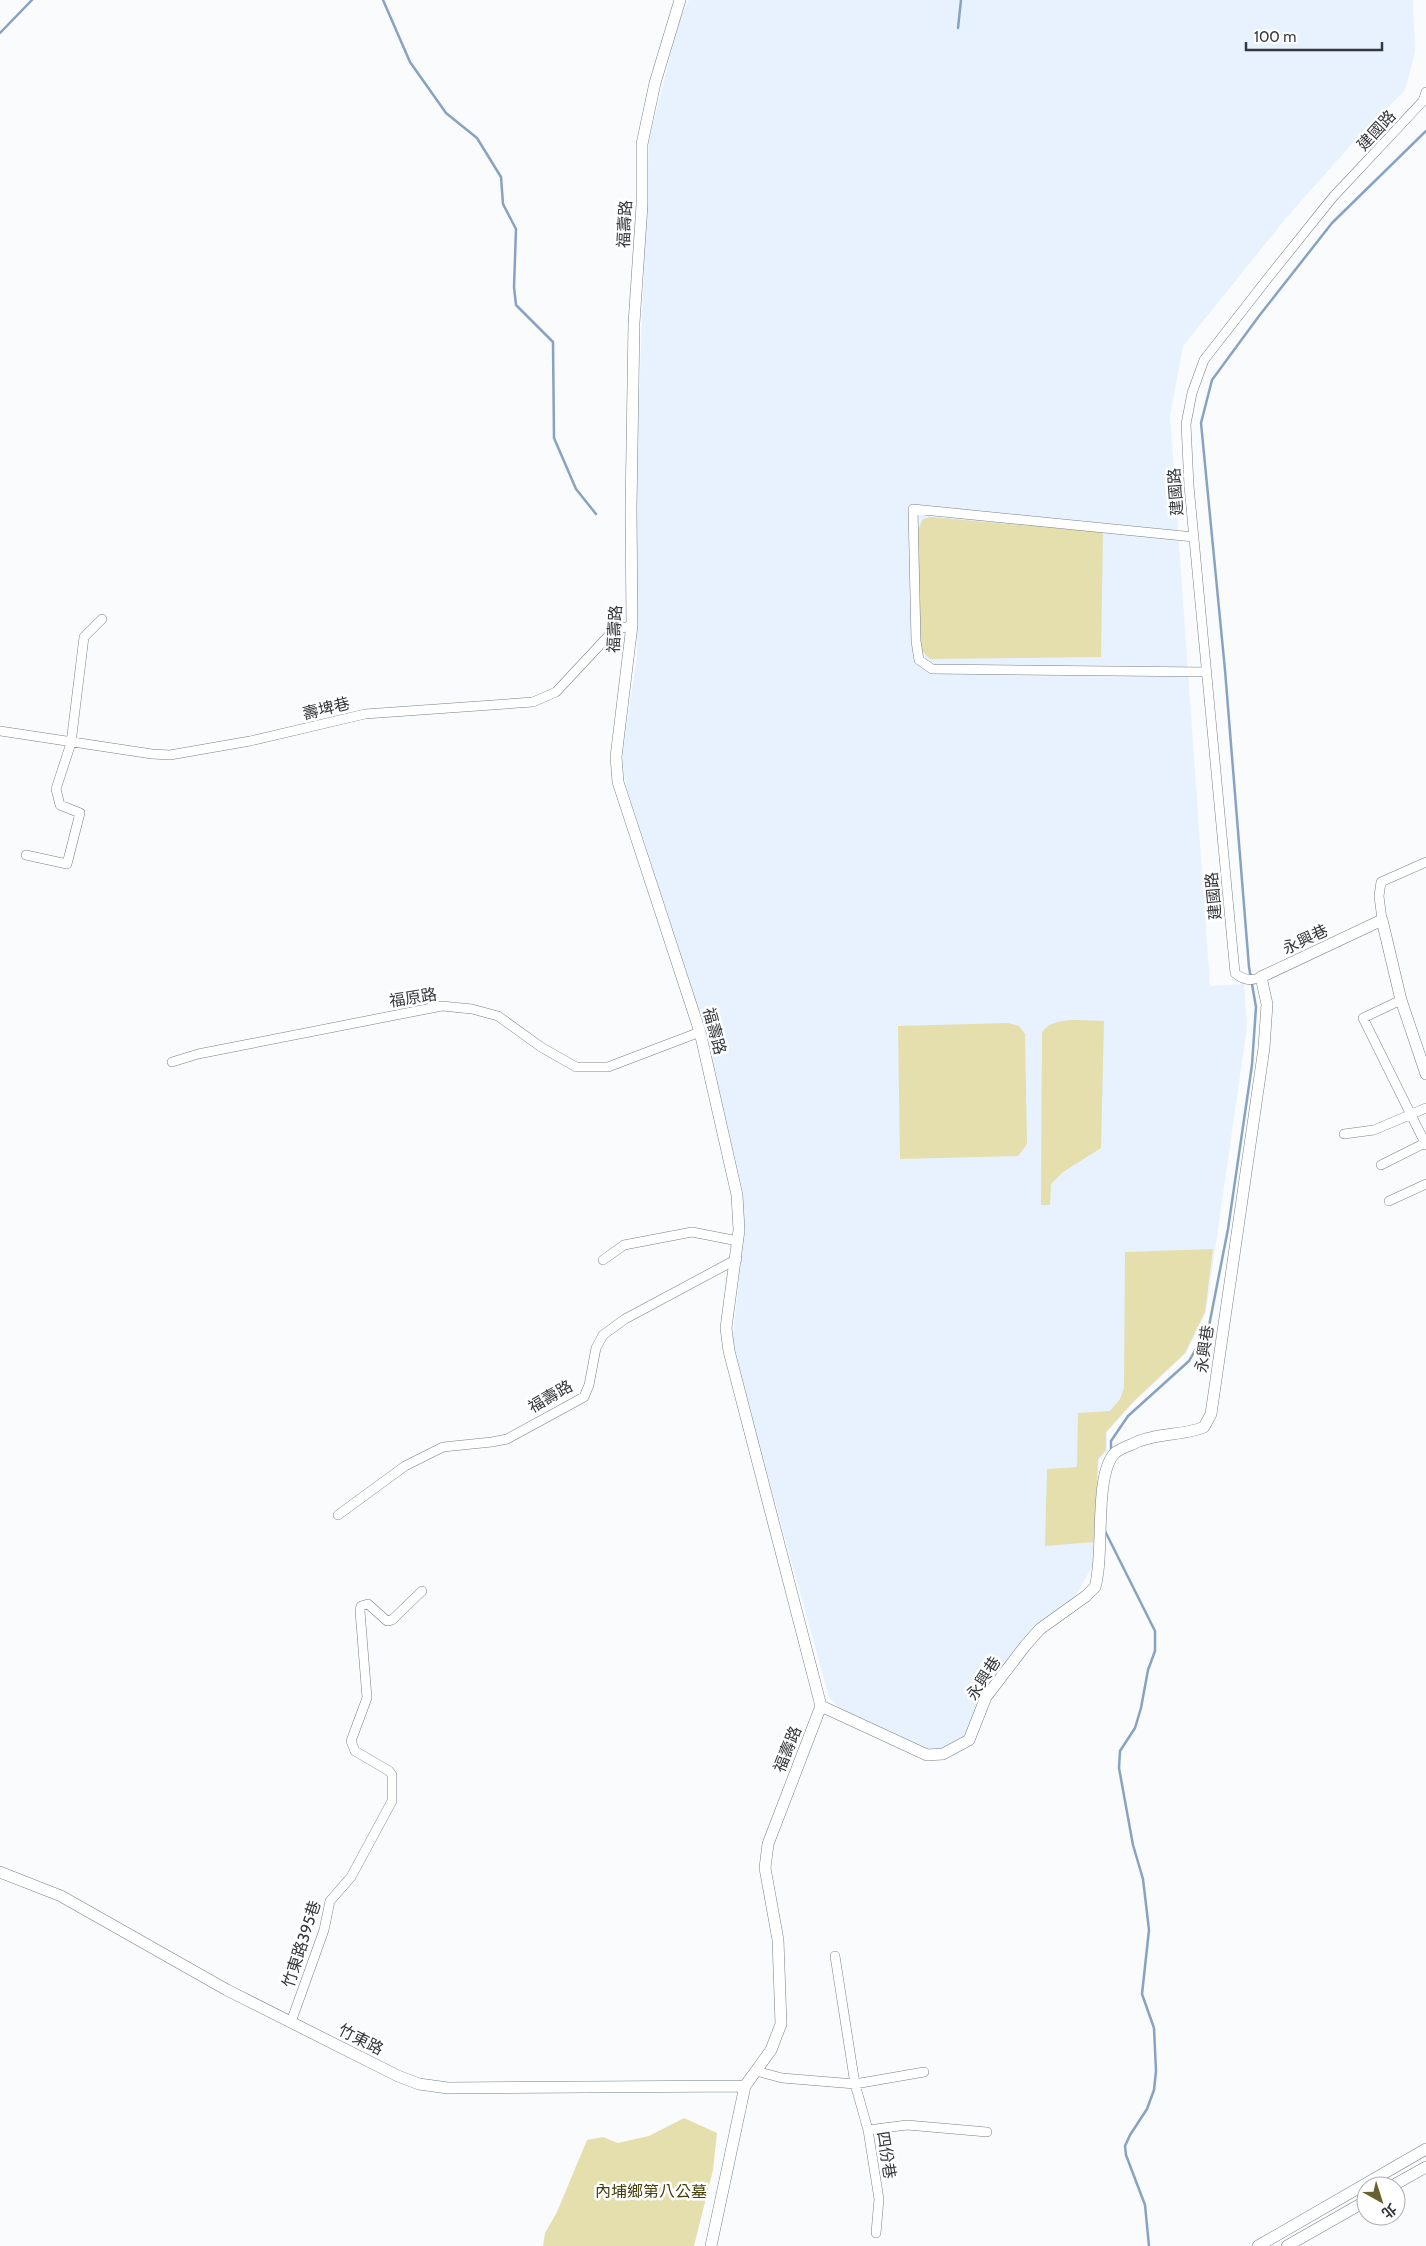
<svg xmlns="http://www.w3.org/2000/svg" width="1426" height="2246" viewBox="0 0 1426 2246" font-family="Cabin,'Noto Sans TC',sans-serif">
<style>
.built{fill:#e7f2fe}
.green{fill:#e5dead}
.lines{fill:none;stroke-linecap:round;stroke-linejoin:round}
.stream{stroke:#88a3c1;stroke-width:2.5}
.street-casing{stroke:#798189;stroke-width:10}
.secondary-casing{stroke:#798189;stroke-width:12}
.street{stroke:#fff;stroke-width:9}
.secondary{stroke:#fff;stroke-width:11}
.labels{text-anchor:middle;stroke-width:5;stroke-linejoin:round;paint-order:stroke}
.street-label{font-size:16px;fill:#35383c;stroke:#fff}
.park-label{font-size:16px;fill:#473f09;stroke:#fff}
</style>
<rect width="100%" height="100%" fill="#f9fbfd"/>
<path class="built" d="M689,0H1413L1415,52L1405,90L1349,147L1286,218L1183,346L1170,415L1210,986L1244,984L1247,1027L1206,1312L1186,1353L1134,1402L1107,1432V1451L1099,1460L1093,1565L1073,1600L1037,1628L966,1737L932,1753L843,1712L829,1697L732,1346L743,1241V1192L702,1022L627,789L623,768V750L637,656V450L649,141L679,21Z"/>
<path class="green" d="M930,517L1103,532L1101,657L930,659L921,650L920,642L918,530L923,519Z
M1104,1021L1101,1148L1063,1172L1051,1184L1050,1205H1041L1042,1032C1054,1015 1085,1021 1104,1021Z
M1008,1023L1019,1026L1025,1034L1027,1144L1018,1156L900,1159L898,1026Z
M1213,1249L1205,1312L1185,1353L1134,1401L1106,1432V1450L1098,1459L1094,1542L1045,1546L1047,1469L1077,1467L1078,1413L1110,1411L1120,1399L1124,1388L1125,1252Z
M684,2118L717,2133L713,2170L694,2246H543L545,2233L557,2212L587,2140L603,2137L618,2143L649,2136Z"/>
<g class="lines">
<path class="stream" d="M383,0L410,62L446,113L477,138L501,177L503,204L516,229L514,287L516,305L553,342L554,438L576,489L596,514
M958,28L961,0
M0,33L32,0
M1111,1452V1441L1128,1416L1189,1361L1209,1326L1228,1229L1252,1065L1256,1007L1249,967L1225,670L1201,423L1212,380L1259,316L1332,223L1426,131
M1105,1531L1155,1631V1651L1148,1670L1141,1708L1135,1728L1120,1751L1119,1768L1133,1845L1143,1879L1149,1930L1142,1994L1154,2028L1156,2071L1154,2090L1147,2109L1130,2135L1125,2146L1126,2155L1145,2205L1149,2246"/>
<defs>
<path id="street" d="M1194,537L913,509L916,641L919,660L932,669L1207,672
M0,731L152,754L170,755L250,741L365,714L533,702L556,692L613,631L632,625
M26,855L67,864L80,813L60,805L56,789L71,743L84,637L102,619
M1382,920L1379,896L1381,882L1426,862
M1261,977C1251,982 1243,980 1235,973L1189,486L1186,424L1192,393L1204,360L1268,278L1333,197L1423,101L1426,92
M1401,1000L1363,1018L1426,1145
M172,1062L198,1054L442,1006L472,1009L498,1016L541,1047L576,1067H608L700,1032
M1344,1134L1374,1130L1426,1108
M1381,1165L1425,1143
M1389,1201L1426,1184
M603,1260L624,1245L692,1232L738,1241
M338,1515L405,1466L443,1447L492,1442L507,1439L584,1397L589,1385L596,1348L603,1335L625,1319L737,1259
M835,1956L855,2084L868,2130L879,2199L876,2233
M291,2022L324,1930L330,1901L351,1877L392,1801V1775L389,1771L355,1751L351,1741L367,1698L360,1611L361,1606L368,1604L387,1621L392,1620L422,1591
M756,2071L782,2078L855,2084L924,2072
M868,2130L907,2125L987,2132"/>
<path id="secondary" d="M680,0L655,83L642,144V205L634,323L631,509L632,625L616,757L618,782L700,1032L737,1195L739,1230L726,1328L729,1351L821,1706L768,1844L765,1868L778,1940L781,2024L771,2050L745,2086L711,2246
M821,1706L927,1755L943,1754L969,1740L986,1697L1025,1646L1040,1629L1086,1596L1095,1587C1105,1555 1093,1472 1116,1452C1122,1448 1131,1445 1137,1442C1156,1433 1188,1435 1204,1427L1211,1414L1264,1048L1267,1004L1261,977L1382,920L1401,1000L1426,1074
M0,1872L61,1896L227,1990L398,2076L419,2084L448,2088L745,2086
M1392,2186L1426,2167
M1258,2246L1426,2149
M1287,2246L1366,2201"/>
</defs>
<use href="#street" class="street-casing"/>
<use href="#secondary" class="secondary-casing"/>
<use href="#street" class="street"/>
<use href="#secondary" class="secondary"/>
</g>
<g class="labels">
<g class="street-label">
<text transform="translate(1376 130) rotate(-47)" y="6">建國路</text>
<text transform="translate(624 224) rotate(-87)" y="6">福壽路</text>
<text transform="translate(1175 492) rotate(-94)" y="6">建國路</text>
<text transform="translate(614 629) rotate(-87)" y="6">福壽路</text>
<text transform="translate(326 708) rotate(-14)" y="6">壽埤巷</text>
<text transform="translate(1213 896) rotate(-95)" y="6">建國路</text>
<text transform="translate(1305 939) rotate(-25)" y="6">永興巷</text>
<text transform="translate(413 997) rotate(-9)" y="6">福原路</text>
<text transform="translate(715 1031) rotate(75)" y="6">福壽路</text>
<text transform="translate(1204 1349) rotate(-82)" y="6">永興巷</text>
<text transform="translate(550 1396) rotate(-30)" y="6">福壽路</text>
<text transform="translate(983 1678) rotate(-57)" y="6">永興巷</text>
<text transform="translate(787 1749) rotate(-68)" y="6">福壽路</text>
<text transform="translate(301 1944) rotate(-72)" y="6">竹東路395巷</text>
<text transform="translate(361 2039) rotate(27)" y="6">竹東路</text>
<text transform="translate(887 2155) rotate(81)" y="6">四份巷</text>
</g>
<g class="park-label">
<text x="651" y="2197">內埔鄉第八公墓</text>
</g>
</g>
<g transform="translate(1381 2201) rotate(141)"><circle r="24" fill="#ffffff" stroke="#aeafb1"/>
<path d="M0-4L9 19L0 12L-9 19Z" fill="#6a622e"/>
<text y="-8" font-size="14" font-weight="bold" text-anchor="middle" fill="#35383c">北</text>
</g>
<path d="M1246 42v8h136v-8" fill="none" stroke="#35383c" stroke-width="2.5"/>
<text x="1254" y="42" font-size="15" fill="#35383c" stroke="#ffffff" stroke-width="4" paint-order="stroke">100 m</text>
</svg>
